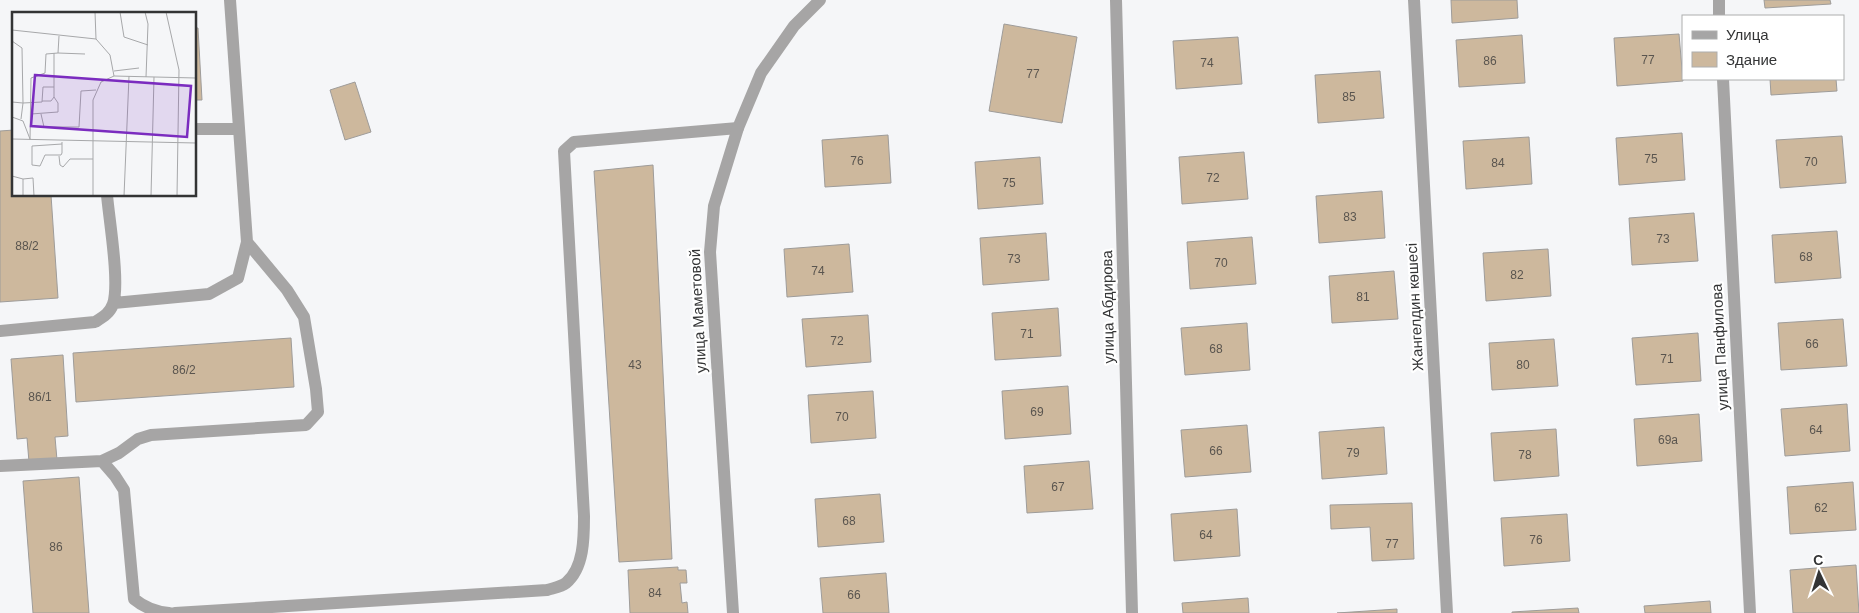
<svg xmlns="http://www.w3.org/2000/svg" width="1859" height="613" viewBox="0 0 1859 613" font-family="Arial,sans-serif">
<style>
.building{fill:#cdb89d;stroke:#9e9c9a}
.lines{fill:none;stroke-linecap:round;stroke-linejoin:round}
.service{stroke:#a6a5a5;stroke-width:12}
.minor{stroke:#a6a5a5;stroke-width:12}
.tertiary{stroke:#a6a5a5;stroke-width:12}
.labels{text-anchor:middle;stroke-width:4.5;stroke-linejoin:round;paint-order:stroke}
.number-label{font-size:12px;fill:#5a554f}
.street-label{font-size:15px;fill:#333435;stroke:#fff}
.inset-road{fill:none;stroke:#a7a8aa;stroke-width:1}
.view{fill:#7b2cbf;fill-opacity:0.15;stroke:#7b2cbf;stroke-width:2.5}
.inset-edge{fill:none;stroke:#333435;stroke-width:2.5}
</style>
<rect width="100%" height="100%" fill="#f5f6f8"/>
<path class="building" d="M1451,0H1517L1518,18L1452,23Z
M1764,0H1830L1831,4L1765,8Z
M1004,24L1077,37L1062,123L989,111Z
M195,28H198L202,100H195Z
M1679,34L1683,81L1617,86L1614,38Z
M1522,35L1525,83L1459,87L1456,40Z
M1238,37L1242,84L1176,89L1173,41Z
M1380,71L1384,118L1318,123L1315,75Z
M1770,79H1836L1837,91L1771,95Z
M355,82L371,132L345,140L330,90Z
M14,130V195H51L58,298L0,302V131Z
M1682,133L1685,180L1619,185L1616,138Z
M888,135L891,183L825,187L822,140Z
M1842,136L1846,183L1780,188L1776,140Z
M1529,137L1532,184L1466,189L1463,141Z
M1244,152L1248,199L1182,204L1179,157Z
M1040,157L1043,204L978,209L975,162Z
M653,165L672,559L619,562L594,171Z
M1382,191L1385,238L1319,243L1316,196Z
M1694,213L1698,261L1632,265L1629,218Z
M1837,231L1841,278L1775,283L1772,235Z
M1046,233L1049,280L983,285L980,238Z
M1252,237L1256,284L1190,289L1187,242Z
M849,244L853,292L787,297L784,249Z
M1548,249L1551,296L1486,301L1483,253Z
M1394,271L1398,319L1332,323L1329,276Z
M1058,308L1061,356L995,360L992,313Z
M868,315L871,362L806,367L802,319Z
M1843,319L1847,366L1781,370L1778,323Z
M1247,323L1250,370L1185,375L1181,328Z
M1698,333L1701,381L1636,385L1632,338Z
M291,338L294,387L76,402L73,353Z
M1554,339L1558,386L1492,390L1489,343Z
M63,355L68,436L55,437L57,460L29,462L27,438L17,439L11,359Z
M1068,386L1071,434L1005,439L1002,391Z
M873,391L876,438L811,443L808,395Z
M1847,404L1850,451L1785,456L1781,409Z
M1699,414L1702,461L1637,466L1634,419Z
M1247,425L1251,472L1185,477L1181,430Z
M1384,427L1387,474L1322,479L1319,432Z
M1556,429L1559,476L1494,481L1491,433Z
M1089,461L1093,509L1027,513L1024,466Z
M79,477L89,613H33L23,481Z
M1853,482L1856,530L1790,534L1787,487Z
M880,494L884,542L818,547L815,499Z
M1412,503L1414,559L1372,561L1370,527L1331,529L1330,505Z
M1237,509L1240,556L1174,561L1171,514Z
M1567,514L1570,561L1504,566L1501,518Z
M1856,565L1859,613H1793L1790,570Z
M678,567V570H686L687,583H680L682,603L687,602L688,613H630L628,570Z
M886,573L889,613H823L820,578Z
M1248,598L1249,613H1183L1182,603Z
M1710,601L1711,613H1645L1644,606Z
M1578,608L1579,613H1512V612Z
M1397,609V613H1337Z"/>
<g class="lines">
<path class="service" d="M195,129H239
M114,303L209,294L238,278L247,242L230,0
M0,331L95,322C103,317 110,313 113,304C120,283 109,219 107,195
M102,461L115,476L124,490L134,599C145,608 155,612 169,613
M0,466L102,461L119,453L138,439L151,435L306,425L318,412L316,389L304,317L287,290L247,242
M175,613L547,590C553,588 561,587 566,583C584,568 584,538 584,516L564,151L574,142L738,128"/>
<path class="minor" d="M1116,0L1132,613
M1414,0L1447,613
M1719,0V16
M1723,79L1750,613"/>
<path class="tertiary" d="M733,613L710,252L714,206L738,128L761,73L794,26L820,0"/>
</g>
<g class="labels">
<g class="number-label">
<text x="1648" y="64">77</text>
<text x="1490" y="65">86</text>
<text x="1207" y="67">74</text>
<text x="1033" y="78">77</text>
<text x="1349" y="101">85</text>
<text x="1651" y="163">75</text>
<text x="857" y="165">76</text>
<text x="1811" y="166">70</text>
<text x="1498" y="167">84</text>
<text x="1213" y="182">72</text>
<text x="1009" y="187">75</text>
<text x="1350" y="221">83</text>
<text x="1663" y="243">73</text>
<text x="27" y="250">88/2</text>
<text x="1806" y="261">68</text>
<text x="1014" y="263">73</text>
<text x="1221" y="267">70</text>
<text x="818" y="275">74</text>
<text x="1517" y="279">82</text>
<text x="1363" y="301">81</text>
<text x="1027" y="338">71</text>
<text x="837" y="345">72</text>
<text x="1812" y="348">66</text>
<text x="1216" y="353">68</text>
<text x="1667" y="363">71</text>
<text x="635" y="369">43</text>
<text x="1523" y="369">80</text>
<text x="184" y="374">86/2</text>
<text x="40" y="401">86/1</text>
<text x="1037" y="416">69</text>
<text x="842" y="421">70</text>
<text x="1816" y="434">64</text>
<text x="1668" y="444">69а</text>
<text x="1216" y="455">66</text>
<text x="1353" y="457">79</text>
<text x="1525" y="459">78</text>
<text x="1058" y="491">67</text>
<text x="1821" y="512">62</text>
<text x="849" y="525">68</text>
<text x="1206" y="539">64</text>
<text x="1536" y="544">76</text>
<text x="1392" y="548">77</text>
<text x="56" y="551">86</text>
<text x="655" y="597">84</text>
<text x="854" y="599">66</text>
</g>
<g class="street-label">
<text transform="translate(1108 307) rotate(-91)" y="5">улица Абдирова</text>
<text transform="translate(1415 307) rotate(-93)" y="5">Жангелдин көшесі</text>
<text transform="translate(698 311) rotate(-93)" y="5">улица Маметовой</text>
<text transform="translate(1720 347) rotate(-93)" y="5">улица Панфилова</text>
</g>
</g>
<g transform="translate(12 12)">
<rect width="184" height="184" fill="#f5f6f8"/>
<path class="inset-road" d="M83,0L84,27L98,43L102,64M108,0L112,25L136,33M133,0L136,12L134,65M154,0L167,58L165,184M0,18L84,27M47,24L46,41L73,42M0,29L10,36L11,91L30,90L31,75H42M102,59L127,56M30,89H39L42,85V41M0,90L11,91L9,107M19,102L46,100V91L42,85M29,102L32,115H67L69,79L84,78M0,105L11,109L18,127M0,127L184,131M18,128L19,66L33,61L34,42L46,41M50,130V141L49,143H33L28,154L20,153V134L50,132M47,144L48,153L51,155L58,147H81M0,164L11,167V184M11,167L21,166L22,184M81,184V88L89,70L102,64L184,66M112,184L117,64M139,184L142,65"/>
<path class="view" d="M23,63L179,74L175,125L19,114Z"/>
<rect width="184" height="184" class="inset-edge"/>
</g>
<rect x="1682" y="15" width="162" height="65" fill="#ffffff" stroke="#adaeae"/>
<rect x="1692" y="31" width="25" height="8" fill="#a6a5a5" stroke="#adaeae"/>
<text x="1726" y="40" font-size="15" fill="#333435">Улица</text>
<rect x="1692" y="52" width="25" height="15" fill="#cdb89d" stroke="#adaeae"/>
<text x="1726" y="65" font-size="15" fill="#333435">Здание</text>
<g transform="translate(1819 573) rotate(356)" stroke="#ffffff" stroke-width="4" paint-order="stroke">
<path d="M0-4L9 19L0 12L-9 19Z" fill="#333435"/>
<text y="-8" font-size="14" font-weight="bold" text-anchor="middle" fill="#333435">С</text>
</g>
</svg>
